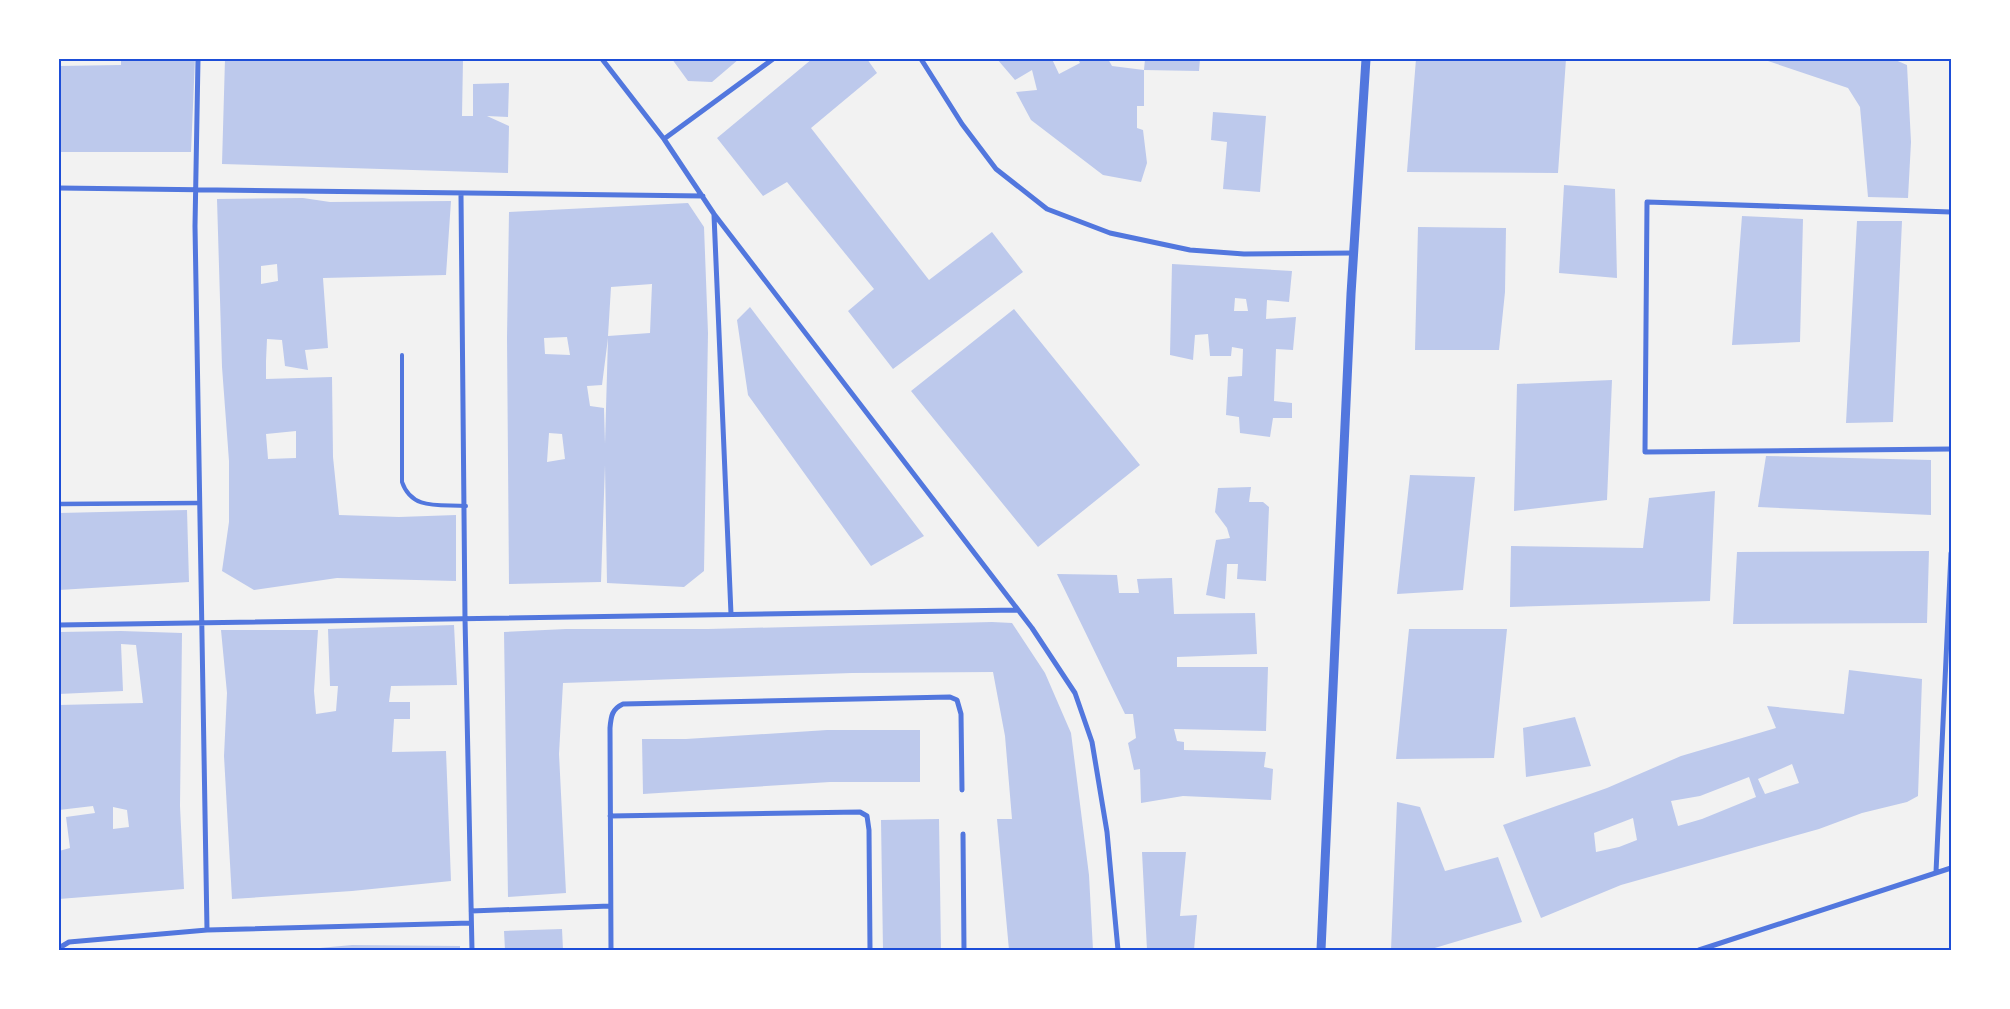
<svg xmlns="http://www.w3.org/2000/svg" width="2010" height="1009" viewBox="0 0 2010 1009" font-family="'Work Sans',sans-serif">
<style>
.building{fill:#bdc9ec;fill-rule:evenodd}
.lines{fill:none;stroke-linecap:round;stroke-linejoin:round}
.service{stroke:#5277de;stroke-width:4}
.pedestrian{stroke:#5277de;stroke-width:4.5}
.minor{stroke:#5277de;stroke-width:5}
.tertiary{stroke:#5277de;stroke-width:9}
.neatline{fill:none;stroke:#1d4ed8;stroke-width:2}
</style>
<rect width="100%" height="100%" fill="#f2f2f2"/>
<path class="building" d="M121,59H195L191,152H59V66L121,65Z
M225,59H463L462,116H473V84L509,83L508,117L487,116L509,126L508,173L222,164Z
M672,59H739L712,82L688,81Z
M812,59H867L877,73L811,128L929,280L992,232L1023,272L893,369L848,311L874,289L787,182L763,196L717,138Z
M997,59H1052L1059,74L1080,63L1078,59H1108L1112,66L1144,70V106H1137V128L1143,130L1147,163L1141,182L1103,175L1031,120L1016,92L1037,90L1032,70L1015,80Z
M1145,59H1200L1199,71L1144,70Z
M1416,59H1566L1558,173L1407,172Z
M1762,59H1893L1907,65L1911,142L1908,198L1868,197L1860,107L1848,88Z
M1213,112L1266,116L1260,192L1223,189L1227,142L1211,140Z
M1564,185L1615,189L1617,278L1559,273Z
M303,198L330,202L451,201L446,275L323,278L328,348L305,350L308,370L285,366L282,340L267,339L266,361V379L332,377L333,457L339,515L399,517L456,515V581L337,578L254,590L222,571L229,522V461L222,367L217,199ZM277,264L278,281L261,284V266ZM296,431V458L268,459L266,434Z
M688,203L704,227L708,333L704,571L684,587L607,583L605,465L601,582L509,584L507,338L509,212ZM652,284L650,333L608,336L611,287ZM567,337L570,355L545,354L544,338ZM608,338L605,444L604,408L590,406L587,386L602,385ZM549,433L562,434L565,459L547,462Z
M1742,216L1803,219L1800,342L1732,345Z
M1857,221H1902L1893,422L1846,423Z
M1418,227L1506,228L1505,292L1499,350H1415Z
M1172,264L1292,271L1289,302L1267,300L1266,319L1296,317L1293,350L1276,349L1274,401L1292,403V418H1273L1270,437L1240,433L1239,417L1226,415L1228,377L1242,376L1243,349L1232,347L1231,356H1210L1208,334L1195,335L1193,360L1170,355ZM1235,298L1246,299L1248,311H1234Z
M750,307L924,536L871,566L748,395L737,320Z
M1014,309L1140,465L1038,547L911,391Z
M1612,380L1607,500L1514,511L1517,384Z
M1766,456L1931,460V515L1758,507Z
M1410,475L1475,477L1463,590L1397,594Z
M1251,487L1249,502H1263L1269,507L1266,581L1237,579L1238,564H1227L1225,599L1206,595L1216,540L1230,538L1227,528L1215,512L1218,488Z
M1715,491L1710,601L1510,607L1511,546L1643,548L1649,498Z
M187,510L189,582L59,590V513Z
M1929,551L1927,623L1733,624L1737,552Z
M1057,574L1117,575L1119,593H1139L1137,579L1172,578L1174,614L1255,613L1257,654L1177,657V667H1268L1266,731L1174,729L1177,741L1184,742V750L1266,752L1264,767L1273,769L1271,800L1183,796L1141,803L1140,769L1134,770L1128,743L1136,738L1133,714H1125Z
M992,622L1012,623L1045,673L1071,733L1089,875L1093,950H1009L997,819H1012L1005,736L993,672L852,673L563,683L559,754L566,893L508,897L504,632L566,629H708Z
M454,625L457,685L391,686L389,702H410V719H394L392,752L446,751L451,881L352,891L232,899L224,756L227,693L221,630H318L314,691L316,714L336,711L338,686H330L328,629Z
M1409,629H1507L1494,758L1396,759Z
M121,631L182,633L180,806L184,889L59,899V851L70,848L66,817L95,813L93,806L59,810V705L143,703L136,645L121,644L123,691L59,694V632ZM113,807L127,810L129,827L113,829Z
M1849,670L1922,679L1918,796L1907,802L1862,813L1819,829L1621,885L1541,918L1503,825L1607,788L1681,756L1776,728L1767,706L1844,714ZM1792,764L1799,783L1765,794L1758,779ZM1749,777L1756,797L1702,819L1678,826L1671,801L1700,796ZM1633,818L1637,840L1619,847L1596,852L1594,833Z
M1575,717L1591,766L1526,777L1523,728Z
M827,730H920V782H830L643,794L642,739H686Z
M1397,802L1420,807L1445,871L1498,857L1522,922L1428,950H1391Z
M939,819L941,950H883L881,820Z
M1142,852H1186L1180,916L1197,915L1194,950H1147Z
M562,929L563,950H505L504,931Z
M352,945L460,946V950H298Z"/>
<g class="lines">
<path class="service" d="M402,355V482C412,511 440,504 466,506"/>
<path class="pedestrian" d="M59,504L198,503"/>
<path class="minor" d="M198,59L195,226L207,930
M602,59L664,139L714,214L1032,628L1075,693L1092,742L1107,832L1118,950
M921,59L962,124L996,169L1047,209L1110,233L1190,250L1244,254L1353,253
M664,139L773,59
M59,188L703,196
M461,195L465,618L472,950
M1951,212L1647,202L1645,452L1951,449
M714,215L731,614
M59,625L1017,610
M610,816L860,812L867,816L869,830L870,950
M963,834L964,950
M1936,872L1951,553
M471,911L610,906
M59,948L69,942L207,930L471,923
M611,950L610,728C611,716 612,709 623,704L950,697L957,700L961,714L962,790
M1699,950L1951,868"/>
<path class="tertiary" d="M1321,950L1351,294L1366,59"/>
</g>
<rect width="2010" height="1009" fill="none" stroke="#ffffff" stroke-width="120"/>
<rect x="60" y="60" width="1890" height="889" class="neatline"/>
</svg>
